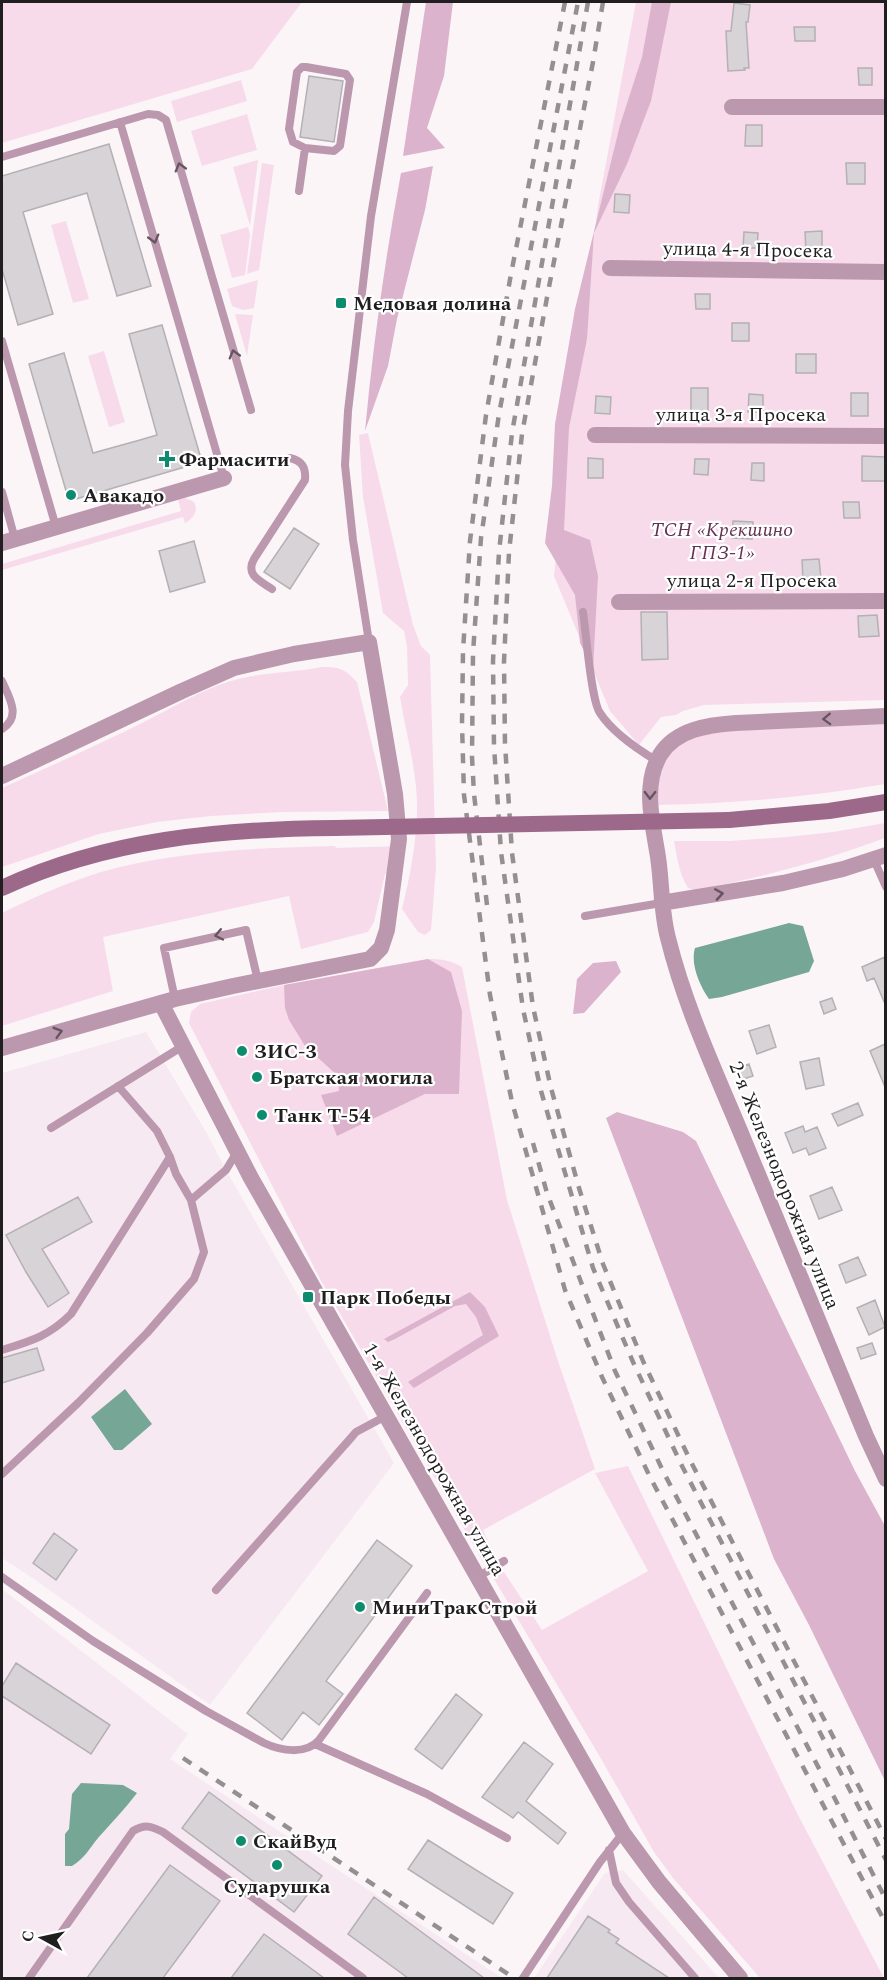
<svg xmlns="http://www.w3.org/2000/svg" width="887" height="1980" viewBox="0 0 887 1980" font-family="Spectral,serif">
<style>
.built{fill:#f7e9f1}
.green{fill:#f7dbeb}
.forest{fill:#dcb3cc}
.water{fill:#76a796}
.building{fill:#d8d3d6;stroke:#b5b0b3;stroke-width:1.5}
.lines{fill:none;stroke-linecap:round;stroke-linejoin:round}
.service{stroke:#bc98ae;stroke-width:8}
.minor{stroke:#bc98ae;stroke-width:16}
.tertiary{stroke:#bc98ae;stroke-width:16}
.secondary{stroke:#9d698a;stroke-width:16}
.rail{stroke:#948f91;stroke-width:4.5;stroke-dasharray:10 10;stroke-linecap:butt}
.secondary-bridge{stroke:#9d698a;stroke-width:16}
.oneway{stroke:#66555f}
.poi-dot{fill:#0c8b6f;stroke:#fff;stroke-width:2}
.labels{text-anchor:middle;stroke-width:4.5;stroke-linejoin:round;paint-order:stroke}
.street-label{font-size:20px;fill:#201e1f;stroke:#fff}
.poi-label{font-size:20px;font-weight:bold;fill:#201e1f;stroke:#fff;text-anchor:start}
.park-label{font-size:20px;font-style:italic;fill:#653254;stroke:#fff}
</style>
<rect width="100%" height="100%" fill="#fbf5f8"/>
<path class="built" d="M146,1032L205,1130L226,1170L394,1463L210,1705L34,1579L2,1558V1073Z
M2,1589L188,1734L170,1759L502,1978H2Z
M623,1870L719,1978H534L605,1873Z"/>
<path class="green" d="M2,2H302L252,69L2,143Z
M636,2H885V700L704,705L683,711L676,715L661,717L639,745L610,711L554,576L569,428L598,206Z
M241,80L247,101L177,122L171,101Z
M247,114L257,150L202,166L191,131Z
M258,160L250,226L233,167Z
M262,163L274,165L259,270L247,274Z
M66,221L89,299L73,303L51,225Z
M248,227L250,235L245,275L232,278L220,235Z
M258,280L254,308L243,310L232,306L227,289Z
M235,314L253,315L247,356Z
M104,351L125,422L109,427L88,356Z
M368,433L413,625L421,646L430,655L436,868L431,930L425,935L418,932L402,909C410,877 416,844 417,812C418,773 406,735 400,697L408,685L407,647L404,631L383,613L363,497L359,435Z
M186,498L194,502C199,512 193,518 185,523L183,517L2,570V564L181,511L178,499Z
M322,667C340,667 345,669 357,682L388,811L282,812L211,816L157,822L99,834L2,867V788C49,767 97,745 144,722C172,708 200,690 231,681C261,672 291,673 322,667Z
M885,720V784C808,797 733,804 656,805L655,788L665,756L694,734Z
M885,823V838C823,861 760,878 695,890L688,888C679,874 677,857 674,841H730L787,837L833,832Z
M335,846L336,848L402,846L399,876L385,874L374,922L368,932L301,949L289,896L103,937L113,991L2,1026V913C39,895 76,878 116,868C188,850 262,848 335,846Z
M428,959C442,959 450,960 462,967L507,1200L557,1358L595,1469L483,1530L495,1557L484,1563L320,1279L189,1023L191,1012L200,1004L284,985Z
M628,1466L798,1815L884,1978H760L673,1878L654,1852L600,1757L494,1579V1575L499,1572H504L542,1630L648,1571L595,1473Z"/>
<path class="forest" d="M426,2H453L444,76L427,128L445,148L403,156Z
M652,2H671L651,101L627,164L594,233L587,339L569,428L564,530L590,540L598,576L593,669L580,643L575,595L545,543L552,486L555,424L575,309L620,125L642,57Z
M433,166L425,210L397,319L388,366L365,431C373,344 385,259 401,173Z
M428,959L451,972L462,1011L459,1094H425L337,1136L321,1095L339,1091L338,1076L305,1046L289,1020L285,1008L284,985Z
M616,961L621,972L584,1013L573,1014L577,979L593,963Z
M617,1112L683,1132L696,1141L855,1471L885,1526V1781L809,1625L774,1559L606,1118Z
M470,1292L485,1307L499,1336L414,1388L408,1382L483,1335L476,1317L466,1304L455,1306L395,1339L388,1342L384,1339Z"/>
<path class="water" d="M789,923L803,926L814,961L809,972L722,997L709,999C700,986 690,964 695,948Z
M125,1389L152,1424L122,1450H114L91,1417Z
M81,1783L123,1785L137,1793C125,1809 111,1823 98,1838C89,1849 85,1858 72,1866H65V1834L69,1829L72,1794Z"/>
<path class="building" d="M734,3L750,5L748,22H746L749,68H744L745,70L728,71L726,31H731Z
M794,27H815V41H795Z
M858,68H872V85H859Z
M309,76L343,81L334,142L300,137Z
M746,125H762V146H745Z
M109,144L151,286L117,296L87,193L23,212L53,314L18,325L2,269V176Z
M846,163H865V184H847Z
M615,194L630,195L629,213L614,212Z
M822,231V250L806,251L805,232Z
M744,232L758,233L757,248H743Z
M695,294H710V309H696Z
M732,323H749V341H732Z
M162,325L202,462L69,501L29,364L64,353L93,453L140,440L157,435L129,334Z
M796,354H816V373H796Z
M691,388H708V413L691,412Z
M851,393H868V416H851Z
M749,394L763,395V412H748Z
M596,396L611,397L610,414L595,413Z
M862,456L885,457V481H862Z
M588,458L603,459V478H588Z
M695,459H709L708,475L694,474Z
M752,463H764V481L751,480Z
M843,502H859L860,518H844Z
M733,521L753,522L752,539L732,538Z
M294,528L319,544L290,589L264,572Z
M194,541L205,582L170,592L159,551Z
M819,559L821,579L803,580L802,560Z
M641,612H667L668,659L642,660Z
M877,615L879,636L859,637L858,616Z
M885,957V1004L874,978L867,981L862,967Z
M832,998L836,1009L824,1014L820,1002Z
M769,1025L776,1047L757,1054L749,1031Z
M885,1044V1087L870,1051Z
M819,1058L824,1085L806,1089L800,1062Z
M749,1064L753,1076L740,1080L736,1069Z
M858,1103L863,1115L838,1126L832,1114Z
M803,1126L805,1132L817,1127L826,1148L809,1155L806,1148L793,1153L785,1133Z
M832,1187L842,1210L819,1219L810,1196Z
M78,1197L92,1222L42,1249L69,1293L48,1307L26,1272L6,1235Z
M858,1257L866,1275L846,1283L839,1265Z
M875,1300L885,1327L869,1335L857,1308Z
M872,1343L876,1354L861,1359L857,1348Z
M37,1348L44,1370L2,1383V1358Z
M54,1533L77,1550L56,1580L33,1563Z
M377,1540L412,1566L326,1681L343,1694L319,1725L303,1712L282,1740L247,1713Z
M16,1663L110,1725L91,1754L2,1696V1686Z
M456,1694L482,1715L442,1769L415,1749Z
M524,1742L553,1764L526,1801L566,1833L558,1844L518,1812L513,1818L482,1797Z
M209,1792L322,1876L294,1912L182,1828Z
M428,1840L513,1893L493,1924L408,1869Z
M170,1865L220,1901L163,1978H87Z
M374,1897L484,1978H408L348,1934Z
M588,1916L610,1930L608,1932L619,1939L616,1943L669,1978H547Z
M264,1934L324,1978H231Z"/>
<g class="lines">
<path class="service" d="M120,122L224,478
M2,157L148,114L158,115L166,120L251,410
M299,191L305,148L334,151L340,146L350,80L346,74L306,67H302L297,72L289,129L293,142L305,148
M2,341L56,527
M2,492L15,539
M272,589C260,581 245,575 254,559L305,480C306,467 302,461 290,458
M583,612C586,631 591,701 600,713C613,733 637,749 657,761
M369,642L353,540L345,465L348,411L371,216L407,2
M2,681C9,697 22,717 2,729
M874,860L886,887
M585,916L661,903
M175,999L164,948L246,930L258,981
M51,1128L183,1046
M191,1200L226,1170L237,1152
M2,1350C31,1341 49,1336 71,1314L170,1157
M2,1474L78,1403L147,1333L194,1279L204,1252L191,1200L176,1174L170,1157L157,1131L118,1086
M2,1577L93,1641L206,1711L264,1743C281,1751 306,1755 319,1740L427,1593
M478,1577L504,1561
M216,1590L350,1439L356,1432L386,1416
M315,1744L427,1794L507,1838
M609,1850L616,1883L629,1902L695,1978
M29,1978L133,1831C145,1824 151,1826 163,1832L363,1978
M523,1978L600,1862L623,1833"/>
<path class="minor" d="M732,107H886
M610,268L886,272
M595,435L886,436
M2,543L224,478
M619,602L886,601
M161,1003L251,1178L623,1833L659,1882L740,1978"/>
<path class="tertiary" d="M886,716L736,723C708,725 676,729 660,755C642,786 653,824 658,857C662,884 661,912 668,938C685,1007 716,1073 743,1138C784,1237 825,1337 866,1436L886,1479
M2,776L182,691L234,668L294,654L369,642L395,794L399,839L387,930L381,948L370,959L233,986L175,999L2,1048
M661,903L783,883L843,869L886,855"/>
<path class="secondary" d="M729,820L829,811L886,802
M2,888C107,839 221,829 335,828"/>
<path class="rail" d="M565,2L511,274L486,415L470,541L463,651L462,724L464,795L490,995L512,1102L565,1290L602,1377L650,1477L886,1924
M588,2L512,433L499,552L493,661L494,746L501,852L523,1009L541,1091L593,1268L633,1362L682,1466L886,1860
M603,2L593,62L548,292L522,434L509,552L504,662L505,744L512,853L533,1007L551,1088L579,1188L603,1264L643,1361L691,1462L886,1839
M487,905L474,794L472,757L473,653L481,538L499,414L578,2
M533,1143L547,1193L615,1371L665,1475L834,1797L886,1900
M183,1758L514,1978"/>
<path class="secondary-bridge" d="M335,828L729,820"/>
</g>
<defs><path id="oneway-chevron" d="M-2-3.5L2.5 0L-2 3.5" fill="none" stroke-width="1.6" stroke-linecap="round" stroke-linejoin="round" transform="scale(1.5)"/></defs>
<g class="oneway">
<use href="#oneway-chevron" transform="translate(180 167) rotate(-106)"/>
<use href="#oneway-chevron" transform="translate(154 239) rotate(74)"/>
<use href="#oneway-chevron" transform="translate(234 354) rotate(-106)"/>
<use href="#oneway-chevron" transform="translate(827 719) rotate(178)"/>
<use href="#oneway-chevron" transform="translate(650 795) rotate(91)"/>
<use href="#oneway-chevron" transform="translate(719 894) rotate(-9)"/>
<use href="#oneway-chevron" transform="translate(219 935) rotate(168)"/>
<use href="#oneway-chevron" transform="translate(58 1032) rotate(-16)"/>
</g>
<g class="poi-dot">
<rect x="335" y="297" width="12" height="12" rx="3"/>
<path d="M164 450h6v6h6v6h-6v6h-6v-6h-6v-6h6z"/>
<circle cx="71" cy="495" r="6"/>
<circle cx="242" cy="1051" r="6"/>
<circle cx="257" cy="1077" r="6"/>
<circle cx="262" cy="1115" r="6"/>
<rect x="302" y="1291" width="12" height="12" rx="3"/>
<circle cx="360" cy="1607" r="6"/>
<circle cx="241" cy="1841" r="6"/>
<circle cx="277" cy="1865" r="6"/>
</g>
<g class="labels">
<g class="street-label">
<text transform="translate(748 249) rotate(1)" y="7">улица 4-я Просека</text>
<text x="741" y="421">улица 3-я Просека</text>
<text x="752" y="587">улица 2-я Просека</text>
<text transform="translate(785 1185) rotate(68)" y="7">2-я Железнодорожная улица</text>
<text transform="translate(435 1459) rotate(60)" y="7">1-я Железнодорожная улица</text>
</g>
<g class="poi-label">
<text x="353" y="310">Медовая долина</text>
<text x="179" y="466">Фармасити</text>
<text x="83" y="502">Авакадо</text>
<text x="254" y="1058">ЗИС-3</text>
<text x="269" y="1084">Братская могила</text>
<text x="274" y="1122">Танк Т-54</text>
<text x="320" y="1304">Парк Победы</text>
<text x="372" y="1614">МиниТракСтрой</text>
<text x="253" y="1848">СкайВуд</text>
<text x="277" y="1893" text-anchor="middle">Сударушка</text>
</g>
<g class="park-label">
<text x="722" y="536">ТСН «Крекшино<tspan x="722" dy="23">ГПЗ-1»</tspan></text>
</g>
</g>
<rect width="887" height="1980" fill="none" stroke="#201e1f" stroke-width="6"/>
<g transform="translate(42 1938) rotate(278)" stroke="#ffffff" stroke-width="4.5" paint-order="stroke">
<path d="M0-4.5L10 22L0 15L-10 22Z" fill="#201e1f"/>
<text y="-9" font-size="16" font-weight="bold" text-anchor="middle" fill="#201e1f">С</text>
</g>
</svg>
